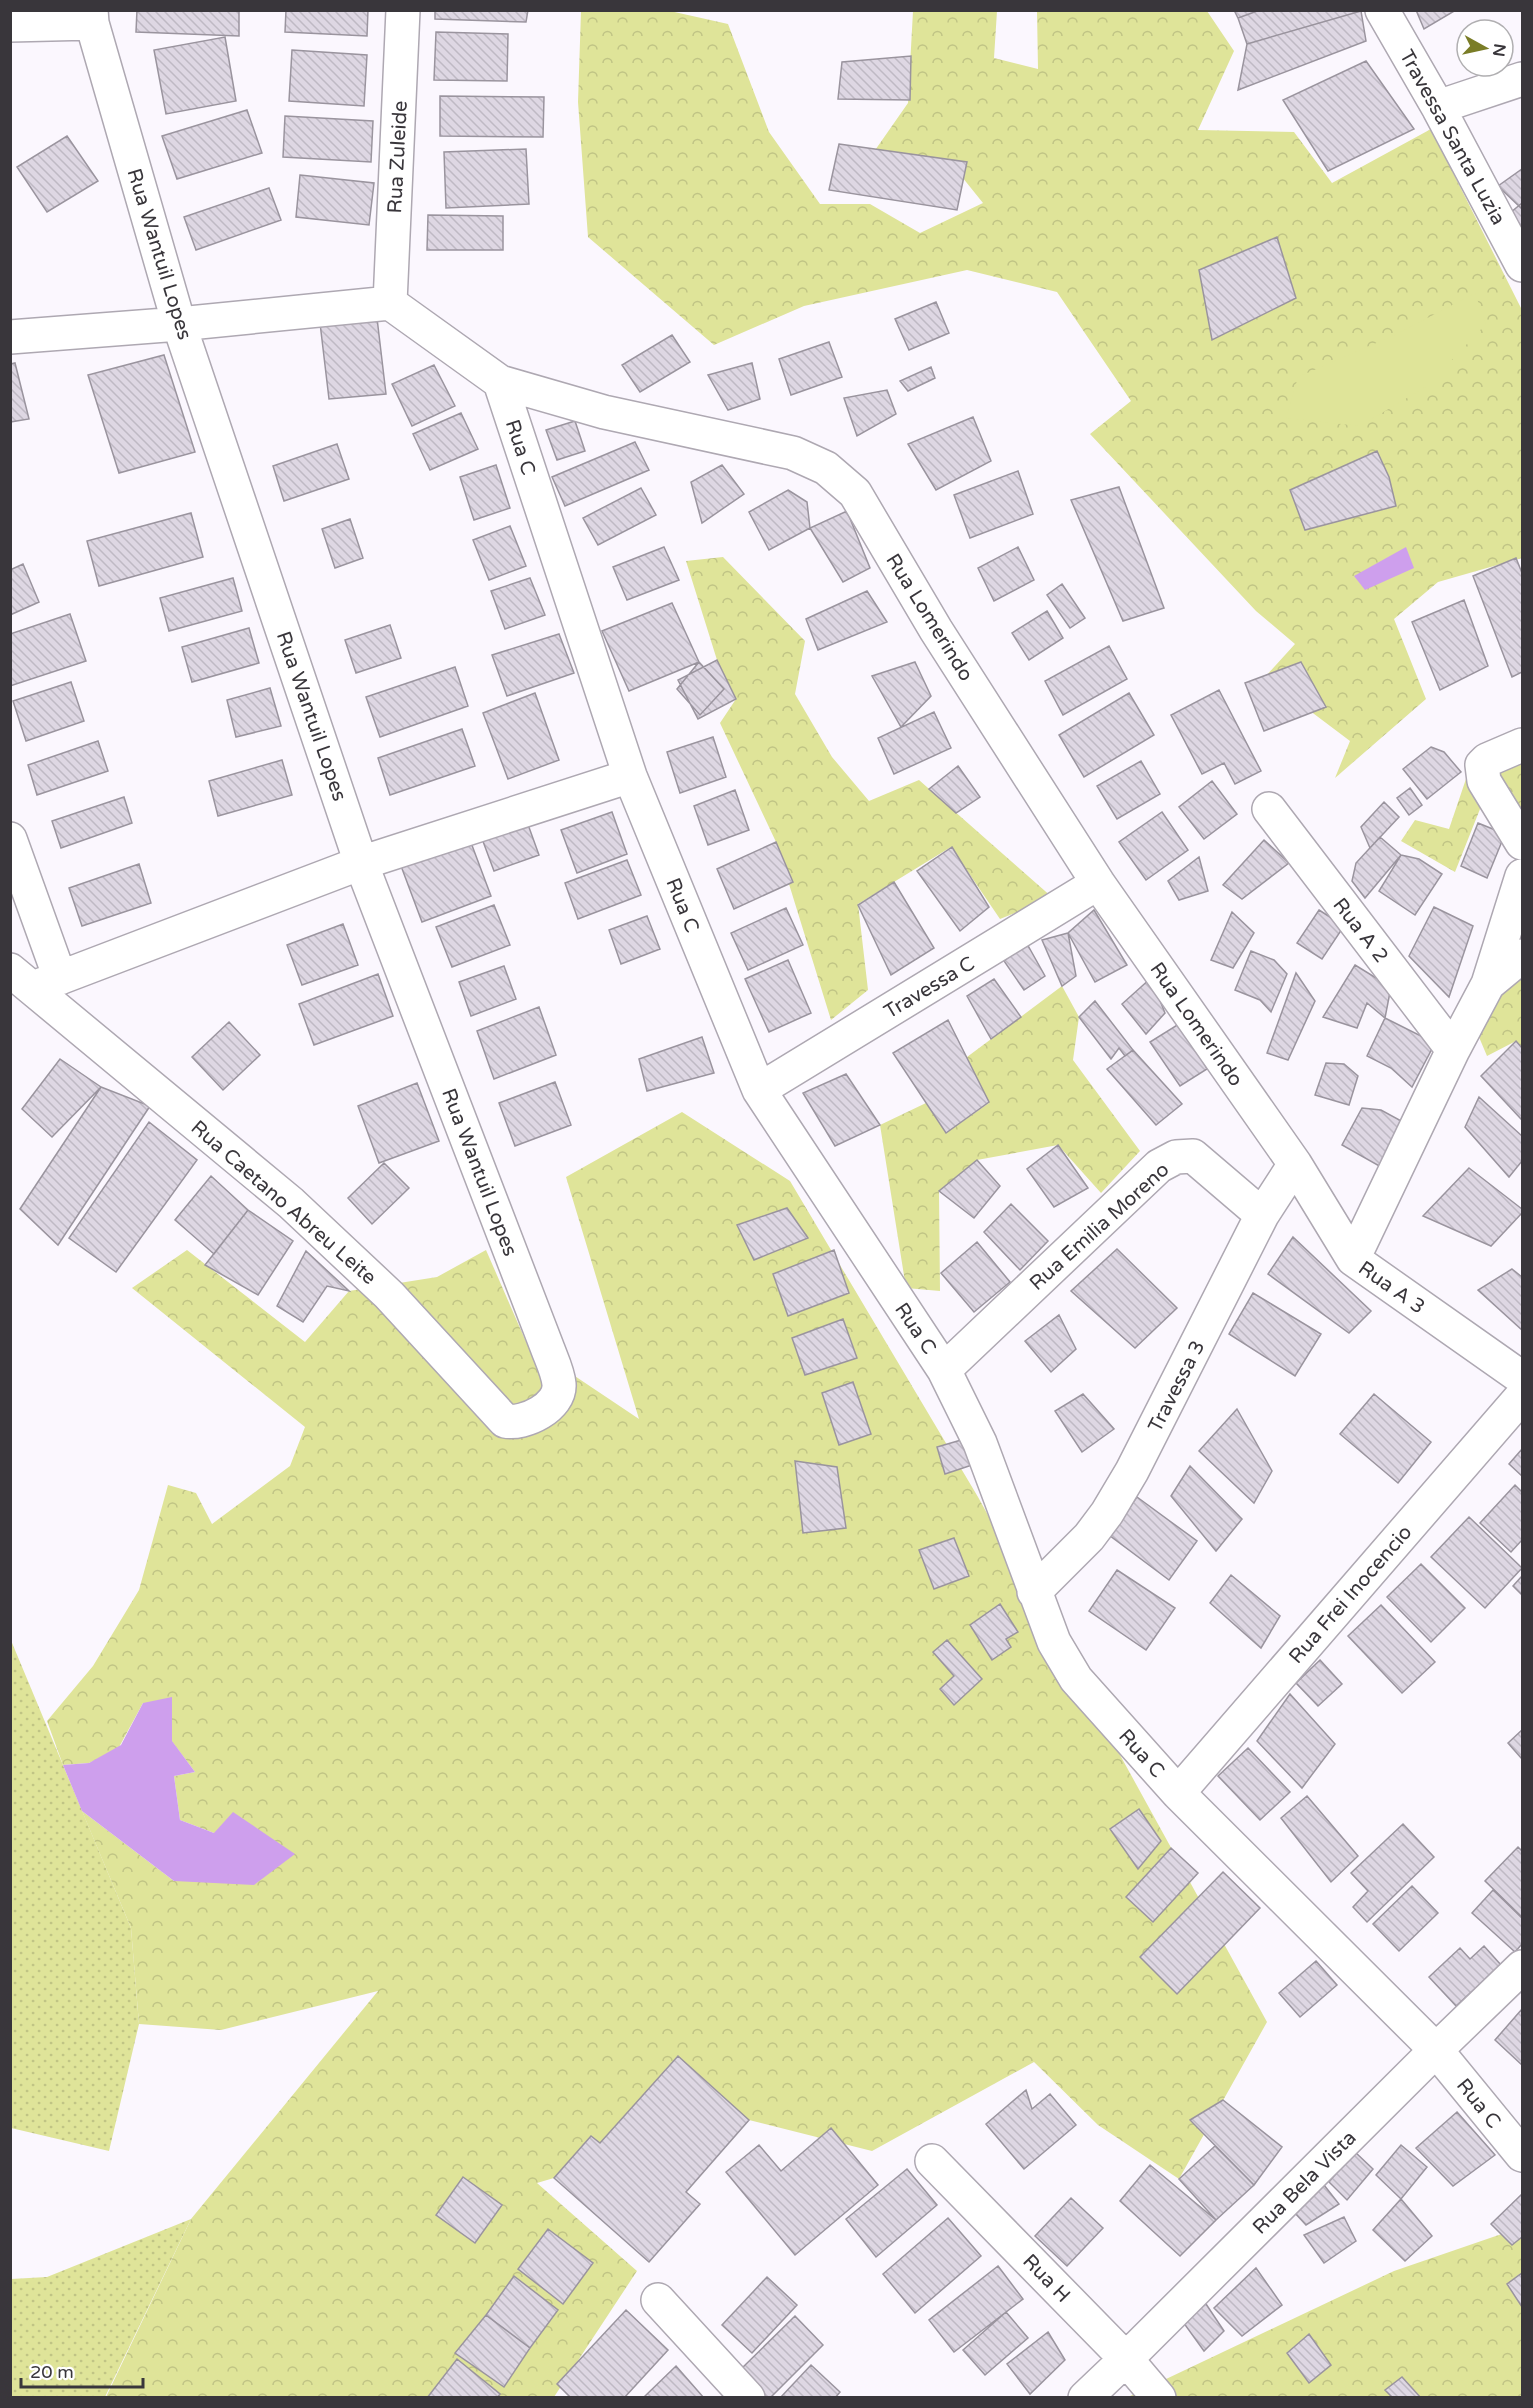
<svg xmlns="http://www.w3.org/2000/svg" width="1533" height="2408" viewBox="0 0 1533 2408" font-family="'Varela Round',sans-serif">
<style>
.grass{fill:url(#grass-dots)}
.forest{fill:url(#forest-crowns)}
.garden{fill:#dfe499}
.water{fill:#ce9fed}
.building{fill:url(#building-back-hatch);stroke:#9a949e;stroke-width:1.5}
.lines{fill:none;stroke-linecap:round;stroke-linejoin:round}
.minor-casing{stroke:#aea8b2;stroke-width:36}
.minor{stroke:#fff;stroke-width:33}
.labels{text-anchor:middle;stroke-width:6;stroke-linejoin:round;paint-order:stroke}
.street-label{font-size:20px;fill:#39363b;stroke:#fff}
</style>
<defs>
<pattern id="grass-dots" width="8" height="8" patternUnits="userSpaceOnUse" patternTransform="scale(1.5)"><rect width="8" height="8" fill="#dfe499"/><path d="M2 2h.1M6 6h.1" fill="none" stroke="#c0c485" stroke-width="1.8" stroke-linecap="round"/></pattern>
<pattern id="forest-crowns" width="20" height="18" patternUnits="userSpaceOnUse" patternTransform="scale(1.5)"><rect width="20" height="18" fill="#dfe499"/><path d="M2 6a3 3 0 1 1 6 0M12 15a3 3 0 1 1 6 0" fill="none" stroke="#c0c485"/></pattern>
<pattern id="building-back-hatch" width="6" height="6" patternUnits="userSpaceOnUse" patternTransform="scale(1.5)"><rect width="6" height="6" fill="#ded7e3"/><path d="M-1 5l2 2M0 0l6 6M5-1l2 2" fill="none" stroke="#bfb9c4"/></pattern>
</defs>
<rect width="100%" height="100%" fill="#fbf7fe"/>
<path class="grass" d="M10,1638L131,1928L139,2024L109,2151L11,2128Z
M191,2219L105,2397L11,2398V2279L47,2277Z"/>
<path class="forest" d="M581,11H670L728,24L769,132L820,204H870L920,233L983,203L954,167L871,156L908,103L913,11H997L994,58L1038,69L1037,11H1207L1234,51L1198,130L1294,132L1332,183L1431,129L1522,310V558L1438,582L1394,619L1426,699L1335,778L1350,741L1265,677L1295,644L1256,611L1090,434L1131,401L1057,292L967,270L804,306L714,345L588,237L578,102Z
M723,557L805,641L795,694L832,757L869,801L919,780L1053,898L1000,919L951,847L858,904L868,990L831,1020L776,842L720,723L736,699L717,660L686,561Z
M1522,751V828L1489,777Z
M1467,776L1484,799L1455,872L1401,841L1415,820L1449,829Z
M1522,962V1048L1516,1041L1487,1056L1476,1030Z
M1062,986L1079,1017L1073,1060L1140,1151L1101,1193L1058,1145L977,1160L939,1191L940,1291L906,1288L880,1125L926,1103L946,1133L989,1103L967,1057Z
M682,1112L790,1181L978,1497L1267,2022L1179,2179L1098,2125L1034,2062L872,2151L749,2120L537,2183L637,2271L554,2397H106L191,2219L378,1991L221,2030L139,2024L131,1928L82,1811L174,1881L214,1833L180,1820L174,1776L195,1772L143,1703L118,1749L89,1763L63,1765L47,1721L93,1666L139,1590L168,1485L196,1493L212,1524L290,1466L305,1427L132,1288L187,1250L305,1342L349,1291L437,1277L486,1250L527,1344L639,1419L566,1177Z
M1522,2227V2397L1126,2398L1394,2271Z"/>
<path class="garden" d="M1475,293L1486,324L1427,386L1360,426L1286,418L1298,377L1397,334Z"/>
<path class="water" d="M1406,547L1414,568L1365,590L1354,576Z
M172,1697V1741L195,1772L174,1776L180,1820L214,1833L233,1812L295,1854L254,1885L174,1881L82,1811L63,1765L89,1763L121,1745L143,1703Z"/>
<path class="building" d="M137,10H239V36L136,32Z
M286,10H368L367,36L285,32Z
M435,10H528L526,22L435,19Z
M1234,10H1260L1238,18Z
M1260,10H1361V11L1247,44L1238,18Z
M1416,10H1456L1424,29Z
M1361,11L1366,41L1238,90L1247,44Z
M436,32L508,34L507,81L434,80Z
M225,37L236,101L166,114L154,50Z
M292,50L367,55L364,106L289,101Z
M911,56L910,100L838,99L842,62Z
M1366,61L1414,129L1328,171L1283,100Z
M440,96L544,97L543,137L440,136Z
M247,110L262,153L177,179L162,136Z
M285,116L373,121L371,162L283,157Z
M67,136L98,181L47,212L17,167Z
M839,144L967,162L957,210L829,190Z
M526,149L529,204L446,208L444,152Z
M1522,169V209L1498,186Z
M300,175L374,183L369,225L296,217Z
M269,188L281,220L196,250L184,217Z
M1522,203V234L1510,213Z
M428,215L503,216V250H427Z
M1277,237L1296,298L1212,340L1199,270Z
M936,302L949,333L909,350L895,319Z
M377,318L386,394L329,399L320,323Z
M672,335L690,362L640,392L622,365Z
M829,342L842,377L791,395L779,359Z
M164,355L195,452L119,473L88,375Z
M15,363L29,419L10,422V364Z
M752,363L760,399L728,410L708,375Z
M434,365L455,406L412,426L392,384Z
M931,367L935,378L908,391L900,381Z
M887,390L896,414L857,436L844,398Z
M461,413L478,449L430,470L413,434Z
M973,417L991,461L936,490L908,444Z
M575,421L585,451L557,460L546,430Z
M635,442L649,470L565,506L552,477Z
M337,444L349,479L284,501L273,466Z
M1377,451L1389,477L1396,506L1305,530L1290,490Z
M496,465L510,508L474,520L460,477Z
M722,465L744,494L702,523L691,482Z
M1018,471L1033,514L970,538L954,495Z
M1119,487L1164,608L1123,621L1071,500Z
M641,488L656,515L598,545L583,518Z
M788,490L807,502L810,528L769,550L749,512Z
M847,511L870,568L843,582L810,528Z
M191,513L203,557L99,586L87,541Z
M350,519L363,558L335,568L322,529Z
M510,526L526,566L489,580L473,540Z
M664,547L679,580L627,600L613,567Z
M1018,547L1034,580L994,601L978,568Z
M1516,558L1522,573V672L1512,677L1473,576Z
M23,564L39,602L10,615V570Z
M233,578L242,611L169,631L160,598Z
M530,578L545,615L505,629L491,591Z
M1062,584L1085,618L1070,628L1047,595Z
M867,591L887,622L818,650L806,619Z
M1464,600L1488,666L1440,690L1412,622Z
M672,603L699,662L629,691L602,631Z
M1047,611L1063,638L1029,660L1012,633Z
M70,614L86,661L10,686V634Z
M390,625L401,658L356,673L345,640Z
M249,628L259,663L192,682L182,647Z
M559,634L574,673L507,696L492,655Z
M1109,646L1127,679L1063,715L1045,681Z
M717,660L736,699L698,719L678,680Z
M699,662L724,689L700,715L677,689Z
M915,662L931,696L901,727L872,676Z
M1301,662L1326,707L1264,731L1245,683Z
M455,667L468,706L380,737L366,697Z
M71,682L84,721L26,741L13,701Z
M270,688L281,726L236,737L227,700Z
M1219,690L1261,771L1235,784L1224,763L1202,774L1171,715Z
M535,693L559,760L508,779L483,713Z
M1129,693L1154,735L1084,777L1059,735Z
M934,712L951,748L894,774L878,738Z
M462,729L475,766L390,795L378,758Z
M713,737L726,777L680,793L667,752Z
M98,741L108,771L37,795L28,765Z
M1431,747L1444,752L1461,772L1427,799L1403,769Z
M282,760L292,795L218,816L209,781Z
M1141,761L1160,794L1117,819L1097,786Z
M958,766L980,797L956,813L929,789Z
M1212,781L1237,814L1204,839L1179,807Z
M1410,788L1422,805L1409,815L1397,798Z
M735,790L749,830L708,845L694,806Z
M124,797L132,823L61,848L52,821Z
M1384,802L1399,817L1370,848L1361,827Z
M612,812L627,854L577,873L561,830Z
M1162,812L1188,850L1146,880L1119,842Z
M526,819L539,855L494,871L481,836Z
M1478,823L1505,834L1487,878L1461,866Z
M1380,837L1401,855L1365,898L1352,881L1356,863Z
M470,840L491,896L422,922L401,866Z
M1264,840L1289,863L1242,899L1223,885Z
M776,842L793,882L734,909L717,869Z
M952,847L989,907L960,931L917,871Z
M1401,855L1419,859L1442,874L1415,915L1379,891Z
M1199,857L1208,891L1179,900L1168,881Z
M627,860L641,895L578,919L565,883Z
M139,864L151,903L82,926L69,888Z
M894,882L934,948L891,975L858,905Z
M494,905L510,945L452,967L436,927Z
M1434,907L1473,926L1449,997L1409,956Z
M786,908L803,945L748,970L731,933Z
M1094,910L1127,965L1095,982L1068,933Z
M1319,910L1344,926L1322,959L1297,943Z
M1232,912L1254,933L1233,968L1211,960Z
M647,916L660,949L621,964L609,930Z
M343,924L358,965L302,985L287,945Z
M1068,933L1076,976L1062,986L1042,940Z
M1026,942L1045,976L1024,990L1004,961Z
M1251,951L1274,960L1287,974L1271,1012L1260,1000L1235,990Z
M788,960L811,1013L769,1032L745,979Z
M1355,965L1391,987L1385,1018L1367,1003L1357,1028L1323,1017Z
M504,966L516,999L471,1016L459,982Z
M1296,973L1315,1001L1288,1060L1267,1053Z
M378,974L393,1016L314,1045L299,1004Z
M1151,978L1165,1013L1146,1034L1122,1004Z
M994,979L1021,1017L991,1039L967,996Z
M1095,1001L1133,1050L1125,1056L1119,1048L1111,1059L1079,1017Z
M539,1007L556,1055L494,1079L477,1031Z
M1385,1018L1435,1043L1412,1087L1391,1068L1367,1056Z
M948,1020L989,1102L946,1133L893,1053Z
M229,1022L260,1055L223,1090L192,1057Z
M1182,1022L1207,1069L1180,1086L1150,1042Z
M702,1037L714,1073L647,1091L639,1059Z
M1516,1041L1522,1048V1120L1481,1076Z
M1133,1050L1182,1104L1156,1125L1107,1069Z
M60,1059L101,1087L52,1137L22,1109Z
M1326,1063L1344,1064L1358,1076L1349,1105L1315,1095Z
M846,1074L880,1125L835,1146L803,1093Z
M555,1082L571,1125L515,1146L499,1103Z
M417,1083L439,1141L379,1163L358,1106Z
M101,1087L150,1106L58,1245L20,1209Z
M1479,1097L1522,1136V1161L1509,1177L1465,1127Z
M1362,1108L1381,1110L1405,1123L1381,1167L1342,1145Z
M149,1122L197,1160L116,1272L69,1238Z
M1058,1145L1088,1188L1054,1207L1027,1169Z
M977,1160L1000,1186L974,1218L939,1191Z
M384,1163L409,1188L372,1224L348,1198Z
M1469,1168L1522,1209V1213L1491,1246L1423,1216Z
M211,1176L248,1210L214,1254L175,1220Z
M1011,1204L1048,1241L1020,1270L984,1232Z
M787,1208L808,1238L754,1260L737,1225Z
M248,1210L293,1241L258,1295L205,1265Z
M1293,1237L1371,1311L1349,1333L1268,1274Z
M977,1242L1010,1282L974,1312L941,1273Z
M1117,1249L1177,1308L1135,1348L1071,1291Z
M834,1250L849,1293L788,1316L773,1274Z
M306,1251L349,1291L327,1286L303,1322L277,1306Z
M1512,1269L1522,1277V1330L1478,1290Z
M1253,1293L1321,1334L1295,1376L1229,1334Z
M1059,1315L1076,1349L1051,1372L1025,1341Z
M843,1319L857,1358L805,1375L792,1338Z
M853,1382L871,1434L839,1445L822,1393Z
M1083,1394L1114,1429L1082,1452L1055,1411Z
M1374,1394L1431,1442L1398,1483L1340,1434Z
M1237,1409L1272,1471L1254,1503L1199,1451Z
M968,1438L975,1464L945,1474L937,1447Z
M1522,1449V1476L1509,1464Z
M795,1461L837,1467L846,1528L803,1533Z
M1190,1466L1242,1519L1216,1551L1171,1496Z
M1515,1485L1522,1492V1540L1511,1552L1480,1523Z
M1137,1497L1197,1541L1169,1580L1109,1535Z
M1469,1517L1522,1568L1485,1608L1431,1557Z
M954,1538L969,1576L934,1589L919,1550Z
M1421,1564L1465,1608L1431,1642L1387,1597Z
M1117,1570L1175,1608L1146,1650L1089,1611Z
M1231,1575L1280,1616L1261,1648L1210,1603Z
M1522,1576V1595L1513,1586Z
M1000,1604L1018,1632L1006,1639L1011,1647L992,1660L970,1625Z
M1381,1605L1435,1662L1402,1693L1348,1636Z
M947,1640L982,1679L954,1705L940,1689L954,1676L933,1652Z
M1320,1660L1342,1684L1318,1706L1296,1683Z
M1290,1694L1335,1744L1302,1788L1257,1741Z
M1522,1730V1759L1508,1743Z
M1248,1748L1290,1792L1260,1820L1218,1776Z
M1307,1796L1358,1856L1331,1882L1281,1818Z
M1139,1809L1161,1841L1138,1869L1110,1829Z
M1403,1824L1434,1857L1367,1922L1353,1907L1368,1891L1351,1873Z
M1518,1847L1522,1851V1917L1485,1881Z
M1171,1848L1198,1873L1153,1922L1126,1897Z
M1223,1872L1260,1908L1177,1994L1140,1957Z
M1412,1886L1438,1913L1399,1951L1373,1924Z
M1493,1890L1522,1918V1944L1515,1952L1472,1913Z
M1484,1946L1501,1965L1456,2006L1429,1977L1460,1948L1470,1959Z
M1316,1961L1337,1985L1300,2017L1279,1993Z
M1522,2009V2065L1495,2040Z
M678,2056L749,2120L686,2192L700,2204L649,2262L554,2178L591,2136L600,2143Z
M1026,2090L1032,2109L1050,2094L1076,2125L1024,2169L986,2124Z
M1223,2100L1282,2147L1254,2185L1190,2120Z
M1457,2112L1495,2155L1453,2186L1416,2148Z
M831,2128L878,2185L795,2255L726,2172L759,2145L781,2171Z
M1401,2145L1427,2167L1401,2199L1376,2175Z
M1215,2146L1254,2185L1216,2220L1179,2179Z
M1354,2151L1373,2169L1347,2200L1329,2182Z
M1150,2165L1216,2220L1180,2256L1120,2201Z
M907,2169L937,2205L876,2257L846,2219Z
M463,2177L502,2205L475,2243L436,2215Z
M1324,2185L1339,2204L1306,2225L1294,2212Z
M1522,2194V2237L1512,2245L1491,2224Z
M1071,2198L1103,2228L1067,2266L1035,2236Z
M1401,2199L1432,2236L1405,2261L1373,2230Z
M1344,2217L1356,2241L1324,2263L1304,2235Z
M948,2218L981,2256L915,2313L883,2274Z
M548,2229L593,2263L563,2304L518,2269Z
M998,2266L1023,2299L954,2352L929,2320Z
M1256,2268L1282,2305L1242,2336L1214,2308Z
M1522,2273V2307L1507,2284Z
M514,2276L558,2310L530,2348L486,2315Z
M767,2277L797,2305L752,2353L722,2325Z
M1206,2304L1224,2331L1204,2351L1183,2322Z
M626,2310L668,2350L624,2398H571L557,2384Z
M1006,2312L1028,2338L985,2375L963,2350Z
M486,2315L530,2348L504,2387L455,2353Z
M795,2316L823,2345L770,2398H765L739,2371Z
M1048,2332L1065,2360L1030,2394L1007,2364Z
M1309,2334L1331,2365L1309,2383L1287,2353Z
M457,2359L500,2394L497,2398H427Z
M811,2365L840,2392L835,2398H780Z
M676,2366L704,2398H643Z
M1402,2377L1421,2398H1393L1385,2390Z"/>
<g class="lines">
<defs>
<path id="minor" d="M1382,10L1438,107L1522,265
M10,25L92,23
M1438,107L1522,79
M390,303L500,382L604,412L793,453L826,468L855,493L936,630L1098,883L1295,1164L1353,1259L1522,1378
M390,303L403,10
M10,337L179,324L390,303
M500,382L630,776L759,1090L944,1370L980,1443L1054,1642L1076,1679L1178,1793L1436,2050L1522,2155
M1522,745L1487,760L1482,765L1484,781L1522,843
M1269,809L1453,1050
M10,839L60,978
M10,970L291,1203L389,1295L505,1421C524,1425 561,1407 559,1384C558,1372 551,1358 547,1347L361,863L179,324L92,23L91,10
M1488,984L1522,876
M33,988L361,863L630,776
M759,1090L1098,883
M1353,1259L1453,1050L1488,984L1522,956
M944,1370L1159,1166L1176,1157L1193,1156L1262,1215
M1034,1592L1089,1537L1107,1513L1132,1471L1262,1215L1295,1164
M1178,1793L1522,1396
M932,2161L1126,2359L1159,2398
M658,2300L748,2398
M1085,2398L1126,2359L1436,2050L1522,1967"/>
</defs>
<use href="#minor" class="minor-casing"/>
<use href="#minor" class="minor"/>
</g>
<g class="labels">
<g class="street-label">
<text transform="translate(1453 137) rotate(61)" y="7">Travessa Santa Luzia</text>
<text transform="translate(397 157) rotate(-87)" y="7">Rua Zuleide</text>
<text transform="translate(160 254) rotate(73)" y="7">Rua Wantuil Lopes</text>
<text transform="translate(521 447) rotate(72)" y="7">Rua C</text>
<text transform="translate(930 617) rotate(58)" y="7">Rua Lomerindo</text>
<text transform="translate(312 716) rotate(71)" y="7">Rua Wantuil Lopes</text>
<text transform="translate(683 905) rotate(68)" y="7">Rua C</text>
<text transform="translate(1361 930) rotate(52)" y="7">Rua A 2</text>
<text transform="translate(929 987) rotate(-31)" y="7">Travessa C</text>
<text transform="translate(1197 1024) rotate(55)" y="7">Rua Lomerindo</text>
<text transform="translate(480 1172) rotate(69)" y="7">Rua Wantuil Lopes</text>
<text transform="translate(284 1202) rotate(41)" y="7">Rua Caetano Abreu Leite</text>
<text transform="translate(1099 1226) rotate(-42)" y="7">Rua Emilia Moreno</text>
<text transform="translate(1392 1287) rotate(35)" y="7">Rua A 3</text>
<text transform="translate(916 1328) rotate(56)" y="7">Rua C</text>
<text transform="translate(1176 1386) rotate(-63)" y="7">Travessa 3</text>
<text transform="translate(1350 1594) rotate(-49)" y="7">Rua Frei Inocencio</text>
<text transform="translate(1142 1753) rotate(48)" y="7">Rua C</text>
<text transform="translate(1479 2103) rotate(51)" y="7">Rua C</text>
<text transform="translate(1304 2182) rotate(-45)" y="7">Rua Bela Vista</text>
<text transform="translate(1047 2278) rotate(46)" y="7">Rua H</text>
</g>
</g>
<rect width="1533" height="2408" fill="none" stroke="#39363b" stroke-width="24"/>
<g transform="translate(1485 48) rotate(98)"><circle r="28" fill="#ffffff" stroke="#b0afb1" stroke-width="1.5"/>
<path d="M0-4.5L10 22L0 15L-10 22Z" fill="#7a7d27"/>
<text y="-9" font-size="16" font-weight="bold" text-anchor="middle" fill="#39363b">N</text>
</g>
<path d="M21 2378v9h122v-9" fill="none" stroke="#39363b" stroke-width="3"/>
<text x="30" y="2378" font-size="18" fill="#39363b" stroke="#ffffff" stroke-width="4.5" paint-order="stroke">20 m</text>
</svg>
